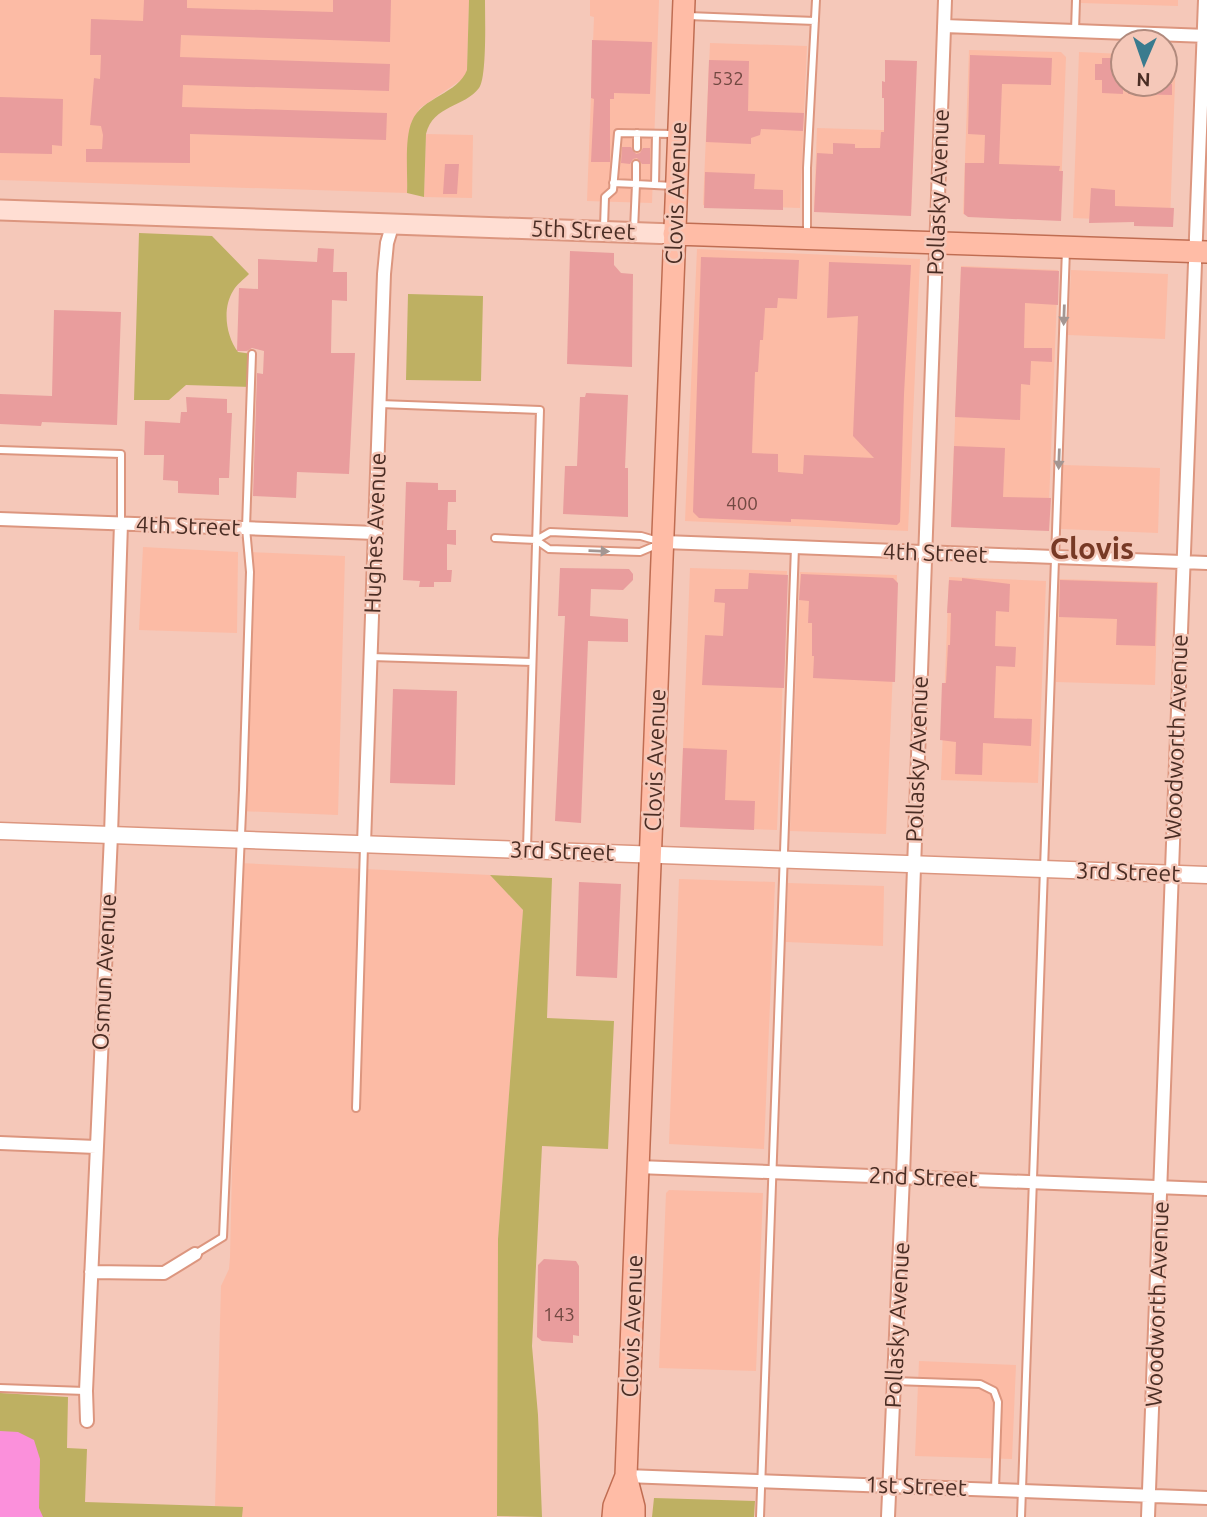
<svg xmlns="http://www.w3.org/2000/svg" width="1207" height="1517" viewBox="0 0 1207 1517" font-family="Ubuntu,sans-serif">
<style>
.built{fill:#fcbba5}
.green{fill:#beb062}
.water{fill:#fb90db}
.building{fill:#e99d9d}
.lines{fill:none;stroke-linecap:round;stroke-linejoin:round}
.service-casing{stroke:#dc967f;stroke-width:10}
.minor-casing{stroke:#dc967f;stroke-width:16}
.tertiary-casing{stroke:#dc967f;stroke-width:19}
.secondary-casing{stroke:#dc967f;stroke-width:23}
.primary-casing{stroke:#c06d52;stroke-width:24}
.service{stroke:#fff;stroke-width:6}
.minor{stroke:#fff;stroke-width:12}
.tertiary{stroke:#fff;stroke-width:16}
.secondary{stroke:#ffded3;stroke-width:19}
.primary{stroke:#ffbca6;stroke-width:21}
.oneway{fill:#a49692}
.labels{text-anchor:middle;stroke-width:5;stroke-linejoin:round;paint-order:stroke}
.number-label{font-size:19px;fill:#724942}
.street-label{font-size:23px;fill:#4a2d24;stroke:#f5c8b9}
.district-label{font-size:30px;font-weight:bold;fill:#773925;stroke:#f5c8b9}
</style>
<rect width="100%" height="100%" fill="#f5c8b9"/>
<path class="built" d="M0,0H469L467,70L464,78L420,108L412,121L409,133L407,193L0,180Z
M590,0H659L652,203L587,201L594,17L590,16Z
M1081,0H1178V6L1081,3Z
M710,43L807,46L800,208L703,205Z
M969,50L1061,52L1066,57L1060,218L963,214Z
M1079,52L1123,54V84H1165V55H1176L1170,222L1073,218Z
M817,128L914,131L911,213L814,209Z
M426,134L473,135L472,198L424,197Z
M697,249L920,259L908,531L685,521Z
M961,266L1058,270L1048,529L951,525Z
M1071,270L1168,274L1165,339L1068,335Z
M1063,465L1160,468L1158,533L1061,529Z
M143,547L238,552L237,633L139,630Z
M248,552L345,556L338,815L240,811Z
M690,568L787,571L777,830L680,827Z
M800,572L897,575L886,834L790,831Z
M949,577L1046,581L1038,783L941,780Z
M1058,579L1158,582L1155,685L1056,682Z
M239,863L490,875L523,910L498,1239L497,1517H242V1507L215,1506L221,1286L229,1269L230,1257Z
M679,879L775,882L764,1149L669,1144Z
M788,883L884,886L883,946L786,942Z
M669,1190L763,1193L756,1371L659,1368L666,1193Z
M919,1361L1016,1365L1012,1459L915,1456Z"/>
<path class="green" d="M469,0H485C485,16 487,78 479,88C465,107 433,105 426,134L424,197L407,193C408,173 404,139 412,121C422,97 458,94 467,70Z
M139,233L212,236L249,274C244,279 236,285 233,291C222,309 226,336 238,352L252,354L251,387L186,385L169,400H134Z
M408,294L483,296L481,381L406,380Z
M490,875L552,878L547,1018L614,1021L608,1149L542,1146L532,1346L538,1415L542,1517L497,1516L498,1239L523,910Z
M0,1393L68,1397L67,1448L87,1449L85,1502L243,1507L242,1517H0Z
M654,1498L755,1501L754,1517H652Z"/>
<path class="water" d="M0,1431L18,1432L34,1440L40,1459L39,1508L43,1517H0Z"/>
<path class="building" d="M144,0H187V8L333,12V0H391L390,42L181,35L180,57L390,64L389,91L183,85L182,107L387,113L386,140L190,134V163L86,162V149H102L103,135L101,126L90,125L94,78L100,79L101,55H90L91,19L143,21Z
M592,40L652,42L650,94L614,93V99H610V162H591L594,99L591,98Z
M970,55L1052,58L1051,85L1002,84L999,164L1060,166L1059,171H1063L1061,221L968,217L964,214L965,163H984L985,135L968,134Z
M1102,58H1123V94L1102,93V80H1095V64H1102Z
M709,60L749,61L748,111L804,113L803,131L761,129L760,135L751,138V144L706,142Z
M885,60L917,61L911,216L814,212L817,153L833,154V143L855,144V148H880L881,132H884V98H882V81L885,82Z
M1128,84H1172V95L1128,94Z
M0,97L63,99L62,146L52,145V154L0,153Z
M622,147H631L636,154L640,153L643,148H650V164H642L637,158L633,159L630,164L621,163Z
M445,164H459L457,194H443Z
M705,172L755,174L754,189L783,190V210L704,208Z
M1091,188L1115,190V206L1174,208L1173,227L1134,226V222L1089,223Z
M318,248L334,249L333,272H347V301L332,300L331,353H355L349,474L297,472L296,498L253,496L257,373L263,374L264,351L252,348L247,351H237L239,288L258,289V259L317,262Z
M570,251L614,253V265L621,273L633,274L632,367L567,364Z
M701,257L799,260L797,299L778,298L777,308H765L763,340H760L758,372H755L752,453L778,454V472L803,474L804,455L874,458L853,436L858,316L827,318L829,262L911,265L904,394L900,522L897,525L818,520L791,519V522L699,518L693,512Z
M961,267L1059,271L1058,305L1025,303L1024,348H1052V362L1031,361L1030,385L1021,384L1020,420L955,417Z
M54,310L121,312L117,425L42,422L41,426L0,424V394L52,396Z
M586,393L628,395L625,468H628V517L563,514L565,466H577L580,397H585Z
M186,397L227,399V413H232L229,478H219V495L178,493V481L163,480L164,455H144L145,421L180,423L181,412H187Z
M954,446L1005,448L1003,497L1051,498L1049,531L951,527Z
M406,482L438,483V490H456V502H448L447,530H456V545L447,544V570H452L451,582H434V587H419L420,581L403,580Z
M560,568L629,569L633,574V580L623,590L591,589L590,616L628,619V642L588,641L581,823L555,821L565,616H558Z
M749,573L788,575L784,688L702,685L705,635L723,636L725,603L714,602L715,589H748Z
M801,574L893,578L898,583L895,682L813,678L814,656H812V623H808L809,601L799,600Z
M962,578L1010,584L1009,612L996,611L995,646L1016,647L1015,667L996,666L994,718L1032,719L1031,746L983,743L982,775L955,774L956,742L940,740L942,683H946L948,645H950L951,613H947L949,580L962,581Z
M1060,580L1157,583L1155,646L1116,645L1117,619L1059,617Z
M393,689L457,691L455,785L390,783Z
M683,748L727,750L725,800L755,801L754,830L680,827Z
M579,882L621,884L617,978L576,976Z
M544,1259L576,1261L579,1266V1336L573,1335V1343L542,1341L537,1337L538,1265Z"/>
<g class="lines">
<defs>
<path id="service" d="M688,16L815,21
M1075,31L1076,0
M637,133V148
M613,183L636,184V164
M655,185L656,134
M604,227L605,197L613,190L618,133L673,134
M634,230L636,184L673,186
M807,236V168L816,0
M380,404L540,410L527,848
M0,450L121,454V523
M495,538L536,540L550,532L641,536L658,541
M536,540L549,549L640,552L659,544
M371,657L532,662
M356,1108L364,846
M195,1254L223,1237L243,790L250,572L246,528L252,354
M894,1381L980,1384L994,1391L998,1402L995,1489
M0,1388L85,1391
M760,1517L795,547
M1021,1517L1066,249"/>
<path id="minor" d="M944,26L1207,36
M0,519L376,533
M664,542L1207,563
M364,844L384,274L387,243L393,223
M0,1143L96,1147
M638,1167L1207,1189
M91,1272L164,1273L195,1254
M87,1421L86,1391L111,835L121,523
M626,1476L1207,1498
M888,1517L903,1176L945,0
M1148,1517C1170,1011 1182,506 1205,0"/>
<path id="tertiary" d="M0,831L1207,875"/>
<path id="secondary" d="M0,210L674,234"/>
<path id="primary" d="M674,234L1207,252
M626,1476L634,1507V1517
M613,1517L614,1506L626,1476L627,1449L684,0"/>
</defs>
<use href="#service" class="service-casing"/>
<use href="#minor" class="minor-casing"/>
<use href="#tertiary" class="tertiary-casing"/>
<use href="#secondary" class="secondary-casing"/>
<use href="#primary" class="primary-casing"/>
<use href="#service" class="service"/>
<use href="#minor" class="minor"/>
<use href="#tertiary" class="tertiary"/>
<use href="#secondary" class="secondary"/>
<use href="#primary" class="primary"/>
</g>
<defs><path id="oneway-solid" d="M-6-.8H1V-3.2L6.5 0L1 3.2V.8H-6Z" transform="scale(1.75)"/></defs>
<g class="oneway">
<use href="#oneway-solid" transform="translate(1064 315) rotate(92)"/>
<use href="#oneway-solid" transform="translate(1059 459) rotate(92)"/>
<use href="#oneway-solid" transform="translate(599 551) rotate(2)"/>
</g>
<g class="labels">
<g class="number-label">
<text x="728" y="85">532</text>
<text x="742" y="510">400</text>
<text x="559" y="1321">143</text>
</g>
<g class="street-label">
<text transform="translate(938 192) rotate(-88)" y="8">Pollasky Avenue</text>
<text transform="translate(676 193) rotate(-88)" y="8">Clovis Avenue</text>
<text transform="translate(583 230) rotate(2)" y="8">5th Street</text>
<text transform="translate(188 526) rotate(2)" y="8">4th Street</text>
<text transform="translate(375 533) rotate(-88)" y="8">Hughes Avenue</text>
<text transform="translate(935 553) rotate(2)" y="8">4th Street</text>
<text transform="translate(1176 737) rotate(-88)" y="8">Woodworth Avenue</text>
<text transform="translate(917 759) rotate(-88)" y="8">Pollasky Avenue</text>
<text transform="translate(655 760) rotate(-88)" y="8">Clovis Avenue</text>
<text transform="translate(562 851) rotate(2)" y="8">3rd Street</text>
<text transform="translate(1128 872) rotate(2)" y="8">3rd Street</text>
<text transform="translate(104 972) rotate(-87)" y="8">Osmun Avenue</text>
<text transform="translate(923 1177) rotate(2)" y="8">2nd Street</text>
<text transform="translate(1157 1304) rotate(-88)" y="8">Woodworth Avenue</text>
<text transform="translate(897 1325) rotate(-87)" y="8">Pollasky Avenue</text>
<text transform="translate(632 1326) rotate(-88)" y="8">Clovis Avenue</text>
<text transform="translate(916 1486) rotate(2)" y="8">1st Street</text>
</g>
<g class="district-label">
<text x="1092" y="559">Clovis</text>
</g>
</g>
<g transform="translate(1144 63) rotate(182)"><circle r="33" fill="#f5c8b9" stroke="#b18a7d" stroke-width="2"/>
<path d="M0-5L12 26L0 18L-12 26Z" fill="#3a7b8e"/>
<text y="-10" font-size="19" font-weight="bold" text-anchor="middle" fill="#4a2d24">N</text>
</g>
</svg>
